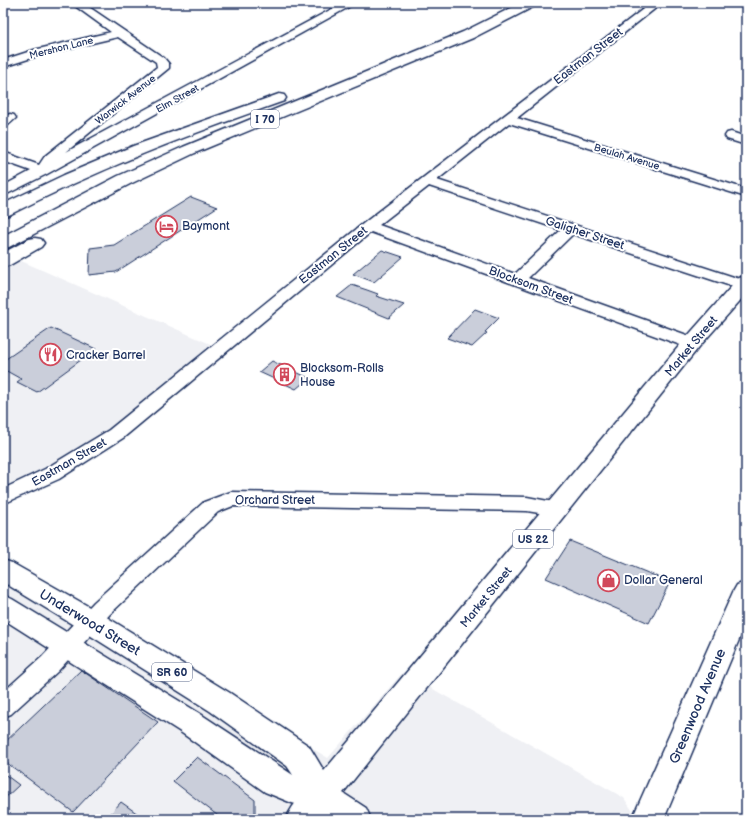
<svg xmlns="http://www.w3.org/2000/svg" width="749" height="822" viewBox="0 0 749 822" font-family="'Balsamiq Sans',sans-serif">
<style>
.built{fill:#eff0f4}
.building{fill:#caceda;stroke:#1b2f5e}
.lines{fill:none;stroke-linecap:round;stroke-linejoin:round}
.minor-casing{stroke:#1b2f5e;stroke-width:3}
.tertiary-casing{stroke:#1b2f5e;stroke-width:3}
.primary-casing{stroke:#1b2f5e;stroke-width:3}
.motorway-casing{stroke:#1b2f5e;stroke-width:3}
.minor{fill:#fff;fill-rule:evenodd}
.tertiary{fill:#fff;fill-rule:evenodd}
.primary{fill:#fff;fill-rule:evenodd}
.motorway{fill:#fff;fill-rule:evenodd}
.labels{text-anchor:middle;stroke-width:4;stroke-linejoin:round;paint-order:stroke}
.far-street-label{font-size:10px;fill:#1b2f5e;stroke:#fff}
.shield{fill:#fff;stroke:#5f6d8e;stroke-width:1}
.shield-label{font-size:11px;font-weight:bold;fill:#1b2f5e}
.street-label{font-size:12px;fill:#1b2f5e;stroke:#fff}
.poi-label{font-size:12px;fill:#1b2f5e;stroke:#fff;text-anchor:start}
.near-street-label{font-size:14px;fill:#1b2f5e;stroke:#fff}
</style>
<rect width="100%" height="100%" fill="#fff"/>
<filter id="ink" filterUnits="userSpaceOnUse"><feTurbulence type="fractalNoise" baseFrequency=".025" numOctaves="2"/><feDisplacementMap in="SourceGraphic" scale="8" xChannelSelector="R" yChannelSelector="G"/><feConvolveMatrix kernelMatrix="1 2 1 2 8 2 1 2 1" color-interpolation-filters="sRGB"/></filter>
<g filter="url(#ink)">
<path class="built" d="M19,260L224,350L55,480L3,504V270Z
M3,558L328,758L403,672L624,798L638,819H3Z"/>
<path class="building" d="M191,197L217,207L116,272L89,275L90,248L114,245Z
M382,250L403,257L374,282L353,274Z
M352,285L367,290L378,294L376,296L404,305L389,318L337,297Z
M475,309L499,318L485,332L487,333L472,347L447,338Z
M51,328L96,349L37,392L17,382L21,379L3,369V361Z
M272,361L309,378L296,389L259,372Z
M570,541L670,582L649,623L546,578Z
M81,670L158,722L73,812L3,760V744Z
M197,757L255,800V819H222L173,781Z
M3,773L19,785L4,799H3Z
M121,802L145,819H106Z"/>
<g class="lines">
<defs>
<path id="minor" d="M71,3H83L164,58L169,64V68L66,152L343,3H356L47,174L3,196V186L31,171L3,161V152L39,165L45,156L157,67L156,62L118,37L41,55L3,67V60L34,50L111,32Z
M651,3H662L517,118L746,189V197L509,123L437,180L746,281V289L737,288L573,234L528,278L698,339L700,343L698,347L692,348L686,347L371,232L123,438L59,479L3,504V489L45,469L109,430L364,223ZM429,186L561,230L515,274L379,225Z
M10,114L14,115L16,118L7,126L3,127V117Z
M731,132L746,137V145L727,139L725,136L727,133Z
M231,492L527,497L564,504L567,509L564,514L557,516L527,511L233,506L218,512L110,614L58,671L11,714L3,717V692L42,657L94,602L204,502Z"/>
<path id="tertiary" d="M322,782L333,786L338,796L333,806L322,819H286C293,803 306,788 322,782Z"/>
<path id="primary" d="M746,276V294L699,347L343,793L366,808L371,819H329L314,809L292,803L265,792L179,731L3,619V595L12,599L199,713L293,775L287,766L210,711L80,629L3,582V560L12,563L100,613L230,693L309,746L324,771L685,339L739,278Z
M746,582V623L664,819H632L733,592L737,585Z"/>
<path id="motorway" d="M521,3H537L535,6L473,38L195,153L130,184L9,247L3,248V236L118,176L183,147L463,32Z
M279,94L284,95L286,98L284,101C190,134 98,169 9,215L3,216V204L64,175L133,146Z
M35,238L41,239L44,243L41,247L10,265L3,267V253L29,239Z"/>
</defs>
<use href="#minor" class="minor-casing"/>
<use href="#tertiary" class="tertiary-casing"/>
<use href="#primary" class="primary-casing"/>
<use href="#motorway" class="motorway-casing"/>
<use href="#minor" class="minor"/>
<use href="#tertiary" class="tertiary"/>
<use href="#primary" class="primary"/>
<use href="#motorway" class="motorway"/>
</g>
</g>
<defs>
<symbol id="hotel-ring" viewBox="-11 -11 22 22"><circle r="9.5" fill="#fff" stroke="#d1495b" stroke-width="1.5"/><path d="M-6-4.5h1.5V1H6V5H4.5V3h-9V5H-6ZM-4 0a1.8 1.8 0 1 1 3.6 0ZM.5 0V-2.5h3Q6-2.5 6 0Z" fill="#d1495b"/></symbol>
<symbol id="restaurant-ring" viewBox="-11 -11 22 22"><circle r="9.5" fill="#fff" stroke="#d1495b" stroke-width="1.5"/><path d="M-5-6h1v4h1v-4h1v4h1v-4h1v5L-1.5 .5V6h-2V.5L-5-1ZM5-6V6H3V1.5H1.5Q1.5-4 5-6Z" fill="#d1495b"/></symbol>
<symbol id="building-ring" viewBox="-11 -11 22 22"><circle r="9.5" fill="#fff" stroke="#d1495b" stroke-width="1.5"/><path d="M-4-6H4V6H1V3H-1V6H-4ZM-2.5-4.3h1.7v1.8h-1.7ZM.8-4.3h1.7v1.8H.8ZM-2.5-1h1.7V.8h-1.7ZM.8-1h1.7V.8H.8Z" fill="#d1495b"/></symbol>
<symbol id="shop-ring" viewBox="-11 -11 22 22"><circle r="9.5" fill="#fff" stroke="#d1495b" stroke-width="1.5"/><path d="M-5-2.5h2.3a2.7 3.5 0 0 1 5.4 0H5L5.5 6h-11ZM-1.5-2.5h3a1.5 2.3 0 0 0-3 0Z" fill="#d1495b"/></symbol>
</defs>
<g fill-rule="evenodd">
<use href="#hotel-ring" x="154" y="214" width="25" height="25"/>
<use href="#restaurant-ring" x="38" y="342" width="25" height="25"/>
<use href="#building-ring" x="272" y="362" width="25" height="25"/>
<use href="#shop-ring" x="596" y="568" width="25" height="25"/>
</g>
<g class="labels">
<g class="far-street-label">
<text transform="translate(61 47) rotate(-14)" y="4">Mershon Lane</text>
<text transform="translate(177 98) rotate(-29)" y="4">Elm Street</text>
<text transform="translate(125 99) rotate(-38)" y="4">Warwick Avenue</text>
<text transform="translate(627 156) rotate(17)" y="4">Beulah Avenue</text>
</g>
<g class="shield">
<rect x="251" y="110" width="28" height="18" rx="3"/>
<rect x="513" y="530" width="40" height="18" rx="3"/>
<rect x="152" y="663" width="40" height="18" rx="3"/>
</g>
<g class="shield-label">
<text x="265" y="123">I 70</text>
<text x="533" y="543">US 22</text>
<text x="172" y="676">SR 60</text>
</g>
<g class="street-label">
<text transform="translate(588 56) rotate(-38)" y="4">Eastman Street</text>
<text transform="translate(585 233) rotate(18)" y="4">Galigher Street</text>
<text transform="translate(333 255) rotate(-39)" y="4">Eastman Street</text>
<text transform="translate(531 285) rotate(20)" y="4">Blocksom Street</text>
<text transform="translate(691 346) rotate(-50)" y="4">Market Street</text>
<text transform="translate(69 462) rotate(-30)" y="4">Eastman Street</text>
<text x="275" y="504">Orchard Street</text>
<text transform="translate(486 597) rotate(-51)" y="4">Market Street</text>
</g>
<g class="poi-label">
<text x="182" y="230">Baymont</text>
<text x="66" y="359">Cracker Barrel</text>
<text x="300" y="372">Blocksom-Rolls<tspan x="300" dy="14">House</tspan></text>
<text x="624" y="584">Dollar General</text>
</g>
<g class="near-street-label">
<text transform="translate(90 622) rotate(31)" y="5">Underwood Street</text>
<text transform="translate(697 706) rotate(-67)" y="5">Greenwood Avenue</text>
</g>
</g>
<rect width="749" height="822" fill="none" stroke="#fff" stroke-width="16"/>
<rect x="8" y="8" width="733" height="806" fill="none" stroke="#1b2f5e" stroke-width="1.5" filter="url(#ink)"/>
</svg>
